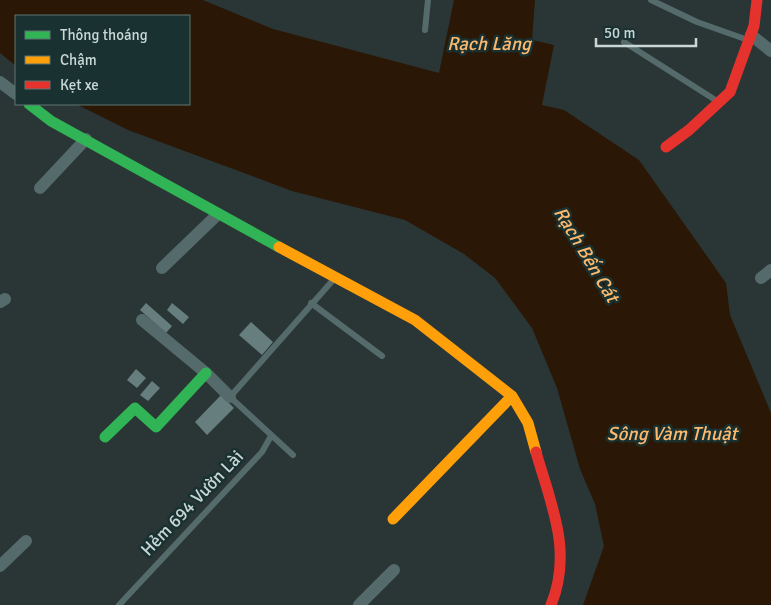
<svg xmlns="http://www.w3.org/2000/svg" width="771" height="605" viewBox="0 0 771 605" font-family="Signika,sans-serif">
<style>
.water{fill:#2b1705}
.building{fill:#667e7e}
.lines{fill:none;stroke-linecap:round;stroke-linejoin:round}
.lane{stroke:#556b6b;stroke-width:6}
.street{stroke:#556b6b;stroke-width:12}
.fast{stroke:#30b455;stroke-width:11}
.slow{stroke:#ff9f0a;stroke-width:11}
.jam{stroke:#e5322d;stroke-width:11}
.labels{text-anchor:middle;stroke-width:5;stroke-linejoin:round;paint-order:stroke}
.street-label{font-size:18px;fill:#c8d6d5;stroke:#193231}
.water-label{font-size:19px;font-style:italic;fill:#fdb96e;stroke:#193231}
</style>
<rect width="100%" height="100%" fill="#2a3636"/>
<path class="water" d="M0,0H203L273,29L439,73L454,0H535L532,40L554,45L542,105L564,110L639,160L726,283L730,315L771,413V605H583L604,546L595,504L580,469L557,388L532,328L495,278L464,254L405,220L292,191L128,130L76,104H189V16H16V66L0,53Z"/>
<path class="building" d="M146,303L172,326L166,333L140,310Z
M172,303L189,317L183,324L167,310Z
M251,322L273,342L262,355L239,335Z
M136,369L146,378L137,388L127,380Z
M152,381L160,388L148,401L140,395Z
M221,395L234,408L207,435L195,422Z"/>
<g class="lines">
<path class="lane" d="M651,0L697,22L748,40
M425,30L428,0
M624,42L717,101
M311,303L382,356
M293,455L230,397L334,279
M119,605L262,452L271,436"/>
<path class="street" d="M751,35L771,51
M0,82L16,94
M40,188L86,139
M162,268L218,214
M761,278L771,270
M0,302L5,299
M142,320L206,373L230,397
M0,566L26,541
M359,605L394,570"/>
<path class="fast" d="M29,104L51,121L279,247
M105,437L135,408L156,427L206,373"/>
<path class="slow" d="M279,247L415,320L512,396L528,423L536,452
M393,519L512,396"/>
<path class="jam" d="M666,147L689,130L730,92L754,26L757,0
M536,452C551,505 573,551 551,605"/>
</g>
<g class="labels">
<g class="street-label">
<text transform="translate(192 503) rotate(-46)" y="6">Hẻm 694 Vườn Lài</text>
</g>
<g class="water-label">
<text x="489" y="50">Rạch Lăng</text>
<text transform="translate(587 254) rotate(59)" y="7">Rạch Bến Cát</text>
<text x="672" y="440">Sông Vàm Thuật</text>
</g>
</g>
<rect x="15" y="15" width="175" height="90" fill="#193231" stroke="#5f7473"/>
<rect x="25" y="31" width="25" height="8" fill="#30b455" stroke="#5f7473"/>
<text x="60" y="40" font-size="15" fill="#c8d6d5">Thông thoáng</text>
<rect x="25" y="56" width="25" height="8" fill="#ff9f0a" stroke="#5f7473"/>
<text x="60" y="65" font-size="15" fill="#c8d6d5">Chậm</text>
<rect x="25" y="81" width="25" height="8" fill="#e5322d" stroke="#5f7473"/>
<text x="60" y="90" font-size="15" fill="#c8d6d5">Kẹt xe</text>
<path d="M596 38v8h100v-8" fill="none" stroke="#c8d6d5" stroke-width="2.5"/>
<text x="604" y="38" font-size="15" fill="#c8d6d5" stroke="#193231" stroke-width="4" paint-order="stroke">50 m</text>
</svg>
